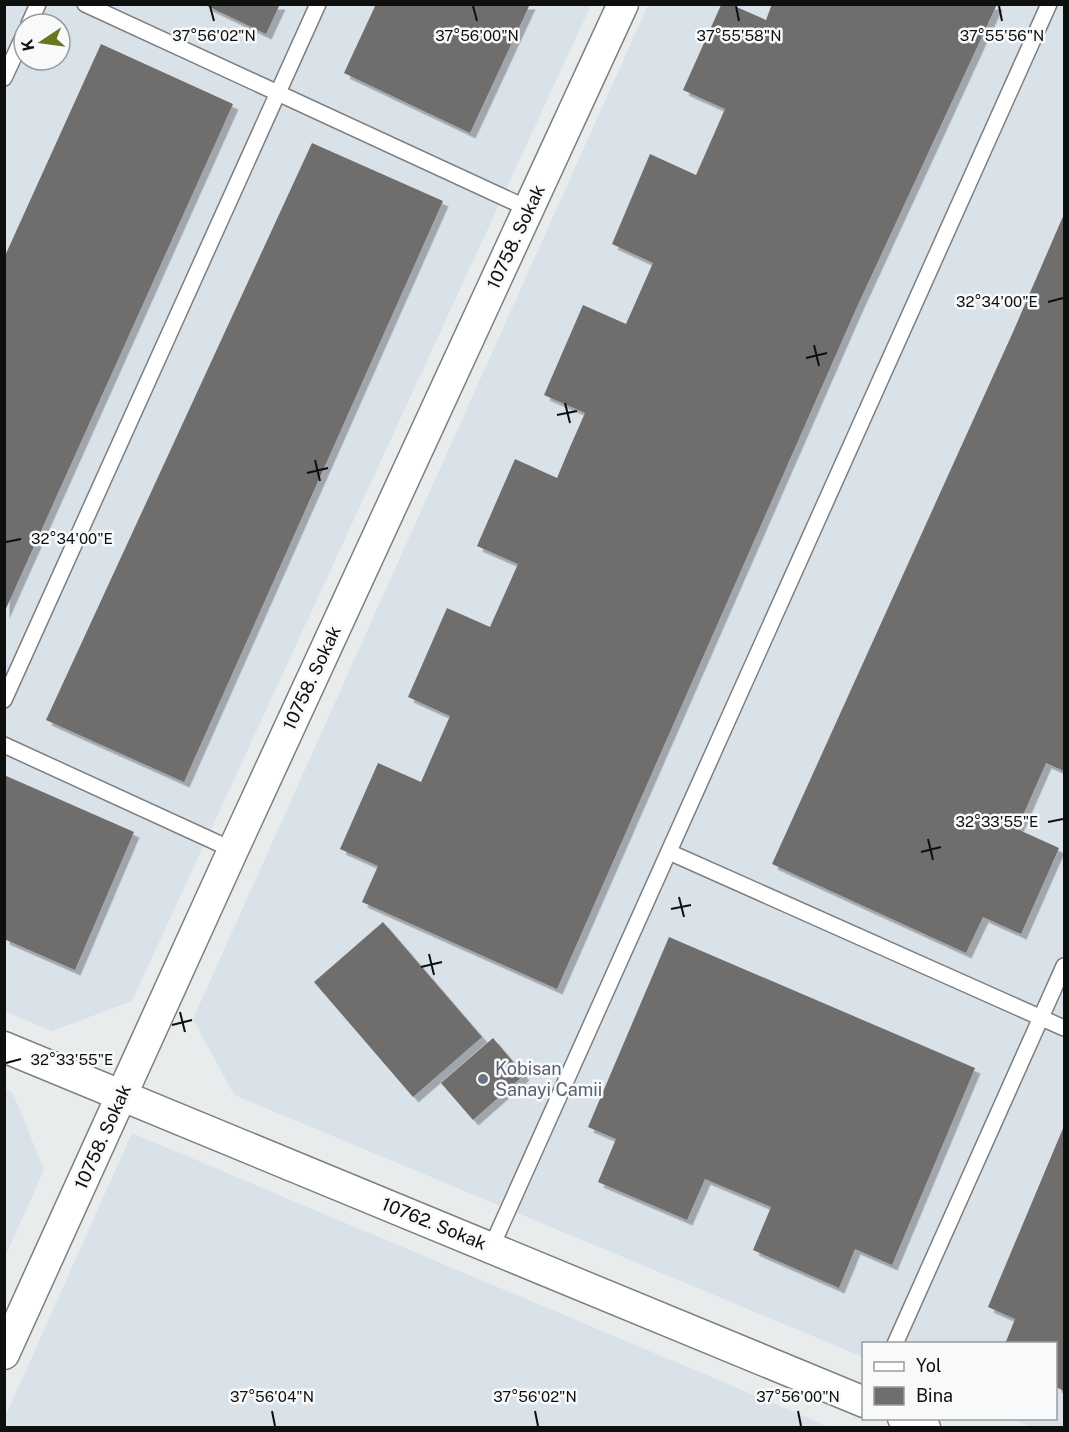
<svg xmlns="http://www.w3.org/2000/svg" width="1069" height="1432" viewBox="0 0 1069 1432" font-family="'Public Sans',sans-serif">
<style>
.built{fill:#dae2e9;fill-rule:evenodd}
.building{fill:#706e6c;filter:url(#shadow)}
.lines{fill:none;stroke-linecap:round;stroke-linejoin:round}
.service-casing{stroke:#7d7f80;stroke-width:18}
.minor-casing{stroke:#7d7f80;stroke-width:33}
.service{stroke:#fff;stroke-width:15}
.minor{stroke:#fff;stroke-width:30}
.ticks{fill:none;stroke:#0e0f0f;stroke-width:2}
.worship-dot{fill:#6b7280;stroke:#f7f9fb;stroke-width:2}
.labels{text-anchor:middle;stroke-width:5;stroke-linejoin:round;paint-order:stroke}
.street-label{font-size:18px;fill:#0e0f0f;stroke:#f7f9fb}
.worship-label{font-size:18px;fill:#5b616d;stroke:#f7f9fb;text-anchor:start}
.ticks-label{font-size:15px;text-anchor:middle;fill:#0e0f0f;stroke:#f7f9fb;stroke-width:5;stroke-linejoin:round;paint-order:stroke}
</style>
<defs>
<filter id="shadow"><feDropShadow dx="5.5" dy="5.5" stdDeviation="0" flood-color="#0004"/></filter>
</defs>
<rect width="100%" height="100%" fill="#e9eced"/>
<path class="built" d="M4,5H591L132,1001L52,1031L4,1011ZM24,24H60V60H24Z
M648,5H1064V1427H1032L1011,1419L1056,1418V1344H864L863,1357L234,1095L193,1019Z
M5,1089L13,1093L44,1170L5,1257Z
M132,1133L830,1427H5V1417Z"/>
<path class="building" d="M203,4H280L266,34Z
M376,4H530L470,133L344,73Z
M772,4H997L856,309L557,989L362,902L378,866L340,849L378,763L421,782L450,716L408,697L447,608L490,627L518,564L477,546L515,459L557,478L570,447L585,413L544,395L583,305L626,324L653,263L612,244L650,154L696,175L725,109L683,90L721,5H732L766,20Z
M101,44L233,104L4,613V258Z
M312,143L443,201L184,782L46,720Z
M1064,214V771L1046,763L1017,829L1059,848L1021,934L983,917L966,953L772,864L1013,332Z
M4,775L134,832L75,970L4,939Z
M383,922L482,1037L413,1097L314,982Z
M669,937L975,1068L892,1265L855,1249L839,1288L753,1250L771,1207L705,1179L687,1220L598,1182L616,1139L588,1127Z
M493,1038L524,1075L473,1120L441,1083Z
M1064,1126V1391L1056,1387V1344H1005L1015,1319L988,1307Z"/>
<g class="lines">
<defs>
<path id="service" d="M85,4L529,209
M29,24L38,4
M4,78L24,35
M4,700L318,4
M4,745L233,850
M669,852L1064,1028
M491,1248L1049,4
M895,1344L1064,966"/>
<path id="minor" d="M4,1047L864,1402
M4,1354L233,850L623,4
M903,1418L925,1428"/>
</defs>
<use href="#service" class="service-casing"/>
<use href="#minor" class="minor-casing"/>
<use href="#service" class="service"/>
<use href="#minor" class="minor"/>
</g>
<path class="ticks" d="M210,6L214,21M473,6L477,21M736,6L739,21M999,6L1002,21M1048,302L1063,298M814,345L819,366M806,358L827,353M565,403L570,423M557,415L577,411M315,460L320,481M307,473L328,468M6,542L21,539M1048,822L1063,819M928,839L933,860M921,852L941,847M679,897L684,917M671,909L691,905M429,954L434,975M421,967L442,962M180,1012L185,1032M172,1025L192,1020M6,1063L21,1059M272,1411L275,1426M535,1411L538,1426M798,1411L801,1426"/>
<circle class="worship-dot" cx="483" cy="1079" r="6"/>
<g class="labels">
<g class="street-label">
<text transform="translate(516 237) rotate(-65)" y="6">10758. Sokak</text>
<text transform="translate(312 678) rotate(-65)" y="6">10758. Sokak</text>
<text transform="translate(103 1137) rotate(-66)" y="6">10758. Sokak</text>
<text transform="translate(434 1224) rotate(22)" y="6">10762. Sokak</text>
</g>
<g class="worship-label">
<text x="495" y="1075">Kobisan<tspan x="495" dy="21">Sanayi Camii</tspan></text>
</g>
</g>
<g class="ticks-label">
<text x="214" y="41">37°56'02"N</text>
<text x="477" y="41">37°56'00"N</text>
<text x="739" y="41">37°55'58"N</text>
<text x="1002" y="41">37°55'56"N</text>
<text x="997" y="307">32°34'00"E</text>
<text x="72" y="544">32°34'00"E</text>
<text x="997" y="827">32°33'55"E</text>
<text x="72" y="1065">32°33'55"E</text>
<text x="272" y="1402">37°56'04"N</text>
<text x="535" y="1402">37°56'02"N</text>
<text x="798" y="1402">37°56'00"N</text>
</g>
<rect width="1069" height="1432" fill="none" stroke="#0e0f0f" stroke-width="12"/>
<rect x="862" y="1342" width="195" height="78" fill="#f7f9fb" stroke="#9a9b9d" stroke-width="1.5"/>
<rect x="874" y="1362" width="30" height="9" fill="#ffffff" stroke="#9a9b9d" stroke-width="1.5"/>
<text x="916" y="1372" font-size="18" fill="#0e0f0f">Yol</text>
<rect x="874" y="1387" width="30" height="18" fill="#706e6c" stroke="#9a9b9d" stroke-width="1.5"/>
<text x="916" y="1402" font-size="18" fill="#0e0f0f">Bina</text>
<g transform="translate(42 42) rotate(257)"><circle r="28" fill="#f7f9fb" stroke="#9a9b9d" stroke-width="1.5"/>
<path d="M0-4.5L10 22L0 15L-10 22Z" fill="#697520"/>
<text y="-9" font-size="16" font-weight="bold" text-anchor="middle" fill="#0e0f0f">K</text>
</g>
</svg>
